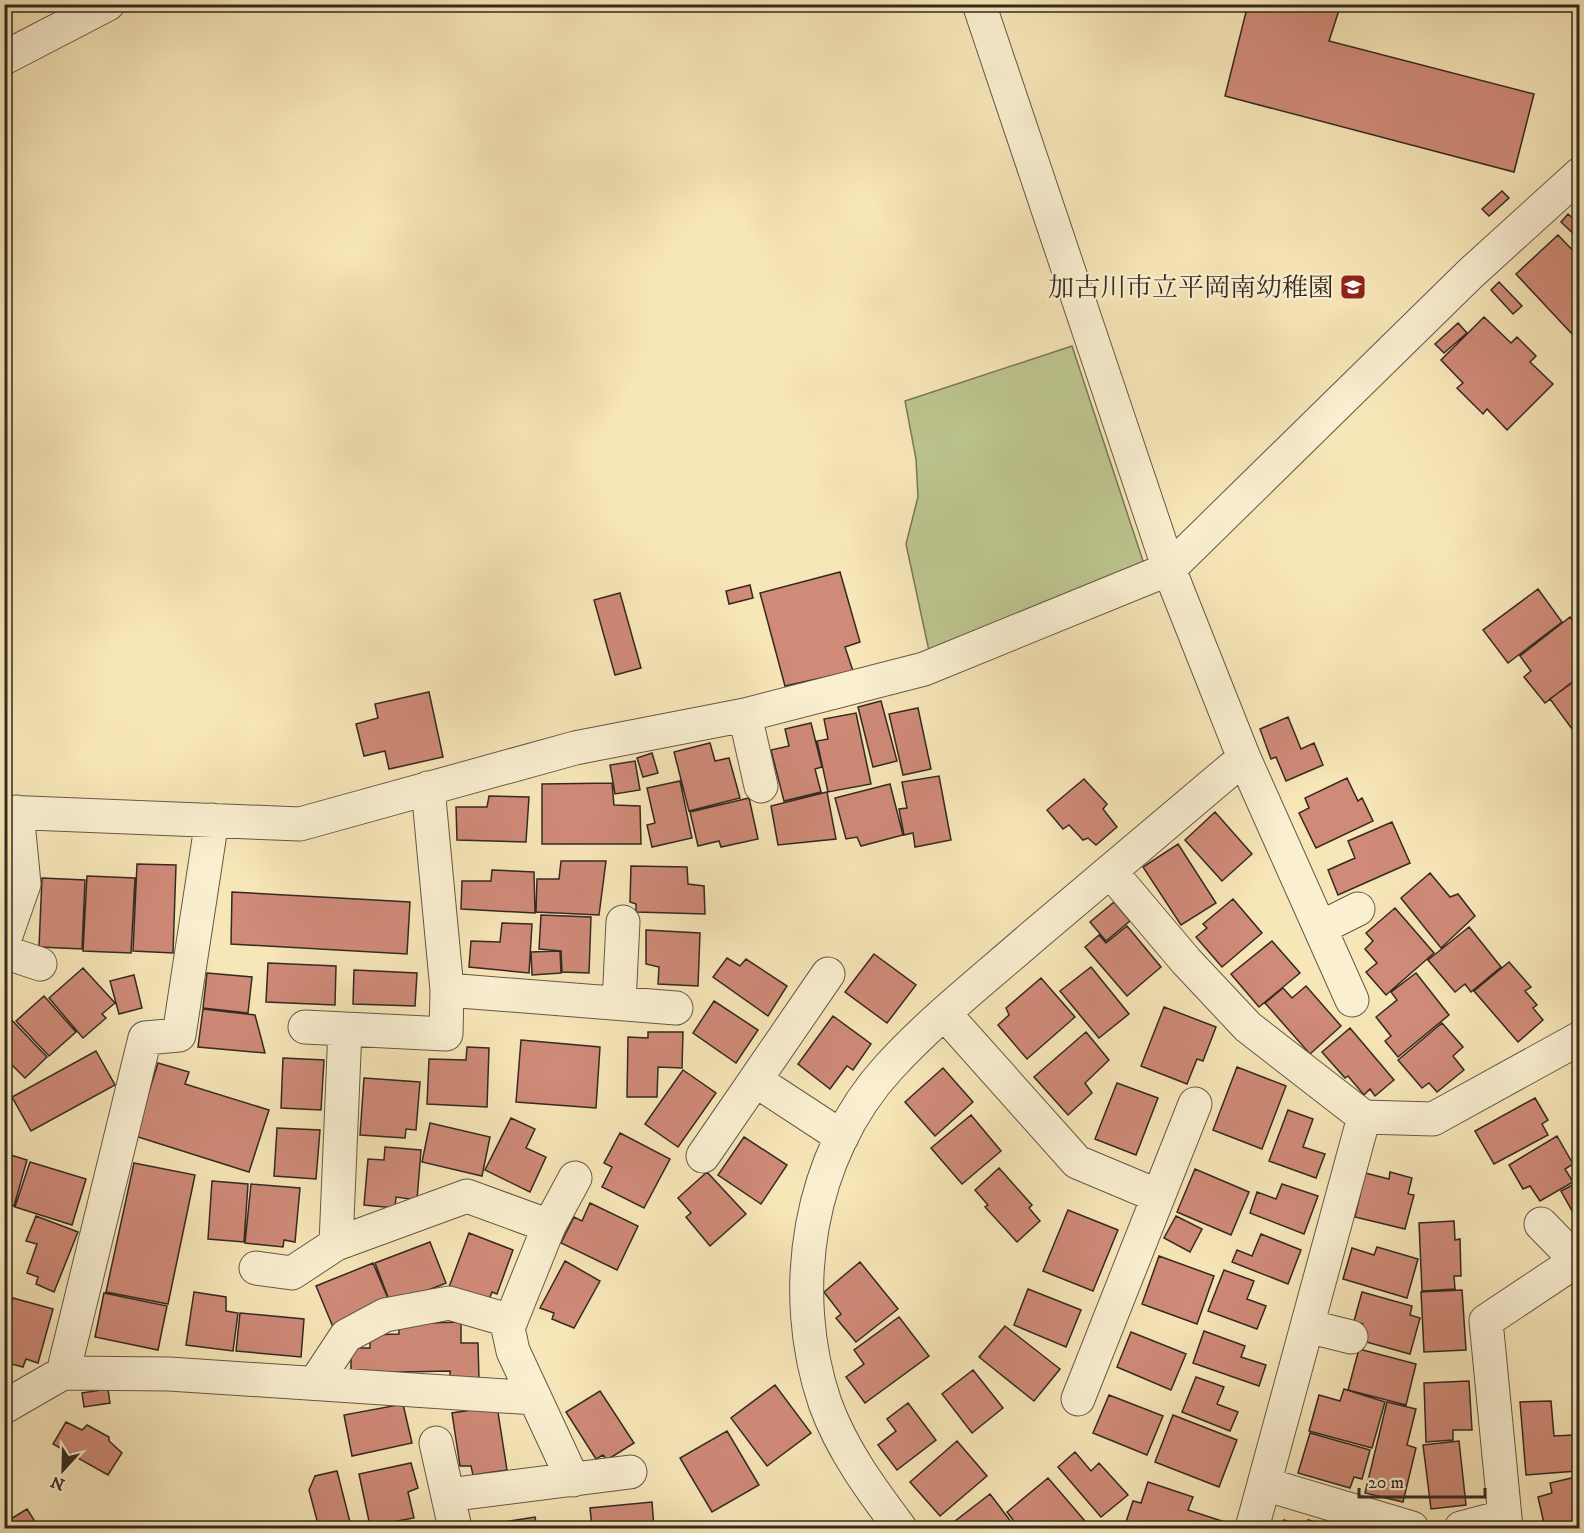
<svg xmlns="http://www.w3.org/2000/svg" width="1584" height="1533" viewBox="0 0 1584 1533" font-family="'IM FELL DW Pica','Noto Serif JP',serif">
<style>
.green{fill:#bdc58f;stroke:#787858;stroke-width:1.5}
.building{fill:#cf8a78;stroke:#332a21;stroke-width:1.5}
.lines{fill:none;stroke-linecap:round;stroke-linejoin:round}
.minor-casing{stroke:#645947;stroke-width:35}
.minor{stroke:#faefd1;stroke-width:33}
.labels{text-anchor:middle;stroke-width:4.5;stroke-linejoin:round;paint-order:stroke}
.poi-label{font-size:26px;fill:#332a21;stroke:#faefd1;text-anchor:end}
</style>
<rect width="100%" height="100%" fill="#f7e6b8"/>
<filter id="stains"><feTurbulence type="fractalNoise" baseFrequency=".00333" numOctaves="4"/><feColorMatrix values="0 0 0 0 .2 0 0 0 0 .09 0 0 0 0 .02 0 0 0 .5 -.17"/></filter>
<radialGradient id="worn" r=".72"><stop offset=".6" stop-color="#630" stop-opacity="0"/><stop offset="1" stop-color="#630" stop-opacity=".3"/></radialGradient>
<path class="green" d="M1072,346L1145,567L929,651L906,544L918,497L916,459L905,401Z"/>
<path class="building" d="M1248,4H1341L1329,41L1534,94L1514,172L1225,96Z
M1502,191L1509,198L1489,216L1482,209Z
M1568,214L1580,225L1579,239L1561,222Z
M1558,235L1580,258V327L1572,334L1516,274Z
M1499,282L1522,306L1513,314L1491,290Z
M1484,317L1511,343L1517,337L1536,356L1530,362L1553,384L1507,430L1487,409L1483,414L1457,388L1463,383L1441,360Z
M1458,323L1467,333L1444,353L1435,344Z
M840,572L860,642L845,647L853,671L785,686L760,593Z
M750,585L753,598L729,604L726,591Z
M1538,589L1562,622L1508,663L1483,630Z
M620,593L641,668L615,675L594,600Z
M1570,617L1580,630V676L1545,703L1524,677L1531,671L1520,656Z
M1580,677V729L1575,733L1550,699Z
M429,692L443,757L389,769L385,751L364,756L356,724L378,718L375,704Z
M881,701L897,761L873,767L858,707Z
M918,708L931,769L903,775L889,714Z
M856,713L871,784L828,792L817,741L828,739L824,719Z
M1288,717L1301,749L1314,743L1323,765L1286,781L1276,757L1271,759L1260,729Z
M811,723L822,767L815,769L821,792L784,801L771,750L789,746L785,729Z
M710,743L715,761L729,758L740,798L689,811L674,752Z
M652,753L658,773L643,777L637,758Z
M635,761L640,790L615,794L610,765Z
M939,776L951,840L915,847L913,833L904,835L899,809L907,808L902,782Z
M1347,778L1358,801L1362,798L1373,821L1316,848L1299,813L1309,808L1305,798Z
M1084,779L1107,804L1103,809L1117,827L1096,845L1088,838L1083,840L1069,825L1063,829L1047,810Z
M680,781L692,838L652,847L647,825L655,823L647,788Z
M612,783L614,805L640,806L641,844H542V784Z
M890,784L903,835L861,846L857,837L846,839L835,798Z
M827,792L836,839L778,845L771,806Z
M489,796L529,797L526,842L457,840L456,807H487Z
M749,798L758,839L721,847L719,841L698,846L690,812Z
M1215,812L1252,854L1222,881L1185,840Z
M1392,822L1410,863L1338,895L1328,870L1355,858L1348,841Z
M1178,844L1216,903L1181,925L1143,867Z
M561,861H606L599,915L536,912L537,879H559Z
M137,864L176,865L173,953L133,951Z
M631,866L687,867L688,884L704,886L705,914L636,912V904L630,902Z
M492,870L534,872L535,913L461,909L462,881H491Z
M1430,873L1450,897L1458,894L1475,916L1441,948L1401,898Z
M87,876L135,878L131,953L83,951Z
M42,878L85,880L82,949L39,947Z
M232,892L410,902L407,954L231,944Z
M1233,899L1262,933L1222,967L1196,937L1207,928L1203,924Z
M1114,902L1130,921L1106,941L1090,922Z
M1395,908L1434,953L1386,995L1366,972L1377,963L1365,949L1373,941L1366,933Z
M541,915L591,917L589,973L562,972L561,951L539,949Z
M502,923L532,924L529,973L469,967L471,941L500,942Z
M1127,926L1161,967L1127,996L1085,947L1099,935L1106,943Z
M1469,927L1501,967L1471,992L1465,984L1455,992L1428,960Z
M646,930L700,933L698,986L658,984L659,967L646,964Z
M1272,941L1300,973L1259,1007L1231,974Z
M560,951L561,973L532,975L531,952Z
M874,954L916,985L887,1023L845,992Z
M727,958L740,966L746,959L787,986L768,1016L713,977Z
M1509,962L1531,987L1525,991L1537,1005L1533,1008L1543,1020L1518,1042L1474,991Z
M268,963L336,966L335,1005L266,1002Z
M1091,967L1129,1014L1099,1038L1060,991Z
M83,968L115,1003L102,1014L106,1018L83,1038L49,998Z
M354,970L417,973L415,1006L353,1004Z
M207,973L252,977L248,1013L203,1008Z
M1416,973L1449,1015L1398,1057L1385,1041L1391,1036L1376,1017L1397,1000L1391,992Z
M134,975L142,1008L119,1014L110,981Z
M1041,978L1075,1017L1027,1059L998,1025L1009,1015L1006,1008Z
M1306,986L1341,1026L1310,1054L1265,1003L1283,988L1292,998Z
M44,996L76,1032L49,1056L16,1021Z
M714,1001L758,1030L736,1063L693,1033Z
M1164,1007L1216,1027L1203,1061L1197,1059L1187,1084L1141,1066Z
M203,1009L255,1015L265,1053L198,1047Z
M4,1012L47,1057L25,1078L10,1063L4,1067Z
M833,1016L871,1044L853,1070L847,1066L830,1089L798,1064Z
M1442,1023L1463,1047L1453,1056L1464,1070L1437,1092L1429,1083L1422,1088L1398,1060Z
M1350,1028L1394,1080L1375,1096L1370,1089L1364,1095L1348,1076L1345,1078L1322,1052Z
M648,1032H683L682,1068L658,1067L657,1097H627L628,1037L648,1038Z
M1086,1032L1109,1060L1085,1083L1092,1093L1068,1115L1034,1077Z
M521,1040L600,1047L596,1108L516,1102Z
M467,1047L489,1048L487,1107L427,1104L429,1059L466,1060Z
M96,1051L115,1085L31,1131L12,1097Z
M283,1058L324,1060L321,1110L281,1108Z
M158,1063L189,1072L185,1084L269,1110L249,1172L135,1136Z
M1237,1067L1286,1086L1262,1149L1213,1130Z
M943,1068L973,1102L935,1136L905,1102Z
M683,1070L716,1093L678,1147L645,1124Z
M364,1078L420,1082L416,1130L406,1129L405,1138L360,1135Z
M1117,1083L1158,1098L1136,1155L1095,1139Z
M1535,1098L1548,1120L1542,1124L1548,1135L1494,1164L1475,1131Z
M1288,1110L1313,1119L1303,1147L1325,1154L1316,1178L1269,1161Z
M971,1115L1001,1151L962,1184L931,1148Z
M511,1118L535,1129L526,1148L546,1157L530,1192L485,1170Z
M430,1123L490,1137L482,1176L422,1162Z
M277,1128L320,1130L316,1179L274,1176Z
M620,1133L670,1159L644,1208L602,1187L612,1167L604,1163Z
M1557,1136L1573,1164L1565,1169L1573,1182L1540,1201L1530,1186L1523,1189L1509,1165Z
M744,1137L787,1165L761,1204L718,1175Z
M385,1147L421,1150L417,1200L396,1197L395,1208L364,1205L368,1159L384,1160Z
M4,1153L27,1160L14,1206L4,1203Z
M30,1162L86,1179L72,1225L15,1207Z
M134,1163L195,1175L168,1304L106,1292Z
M999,1168L1032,1205L1029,1208L1040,1221L1017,1242L985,1207L988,1205L975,1190Z
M1195,1169L1249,1192L1231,1235L1177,1212Z
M707,1172L746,1214L710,1246L686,1217L691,1213L678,1198Z
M1390,1172L1412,1178L1408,1194L1414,1195L1405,1229L1355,1217L1365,1173L1389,1179Z
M212,1181L248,1184L244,1242L208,1239Z
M1580,1181V1225L1561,1191Z
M251,1184L300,1188L295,1242L284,1240L283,1247L245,1243Z
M1282,1184L1318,1196L1304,1234L1250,1213L1257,1192L1276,1199Z
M590,1203L638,1226L617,1270L561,1243L574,1217L582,1221Z
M1068,1210L1118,1230L1093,1291L1043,1271Z
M36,1216L78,1232L54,1292L36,1284L38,1277L27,1273L37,1244L26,1241Z
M1176,1216L1202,1229L1190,1252L1164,1238Z
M1454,1221L1455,1240L1460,1239L1461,1276H1454L1455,1289L1422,1291L1419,1223Z
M469,1233L513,1250L497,1294L492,1292L488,1302L449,1287Z
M1261,1234L1301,1250L1288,1284L1232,1262L1237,1250L1252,1256Z
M430,1242L446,1283L391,1305L375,1263Z
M1377,1247L1418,1259L1407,1298L1343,1279L1352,1248L1374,1255Z
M1159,1256L1214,1276L1197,1324L1142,1304Z
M565,1261L600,1281L574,1328L552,1319L554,1313L540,1308Z
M860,1262L898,1309L856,1342L836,1318L841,1314L824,1292Z
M373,1263L390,1303L333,1327L316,1286Z
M1224,1270L1254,1281L1247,1299L1266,1306L1257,1329L1208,1311Z
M1028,1289L1081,1310L1066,1347L1014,1325Z
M1462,1290L1466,1350L1424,1352L1421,1292Z
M194,1292L226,1297V1311L238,1313L233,1351L186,1345Z
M1362,1292L1412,1306L1410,1315L1420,1318L1410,1354L1359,1340L1363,1324L1354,1321Z
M104,1293L167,1306L158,1350L95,1337Z
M13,1298L53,1309L38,1363L26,1359L23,1367L4,1362V1329Z
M240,1313L304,1319L301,1357L236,1351Z
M899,1317L929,1356L865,1403L846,1377L864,1364L854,1350Z
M461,1322V1343H478L479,1379L450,1380V1371L351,1373V1348H370V1335L399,1334V1324Z
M1005,1326L1060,1369L1034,1401L979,1357Z
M1204,1331L1245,1346L1241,1357L1266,1365L1259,1386L1193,1363Z
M1131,1332L1186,1354L1171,1390L1117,1367Z
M1359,1349L1416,1364L1406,1405L1348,1390Z
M973,1370L1003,1408L972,1433L942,1394Z
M1196,1377L1224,1387L1217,1404L1238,1412L1230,1431L1182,1412Z
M1469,1381L1472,1430H1453V1440L1426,1442L1424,1383Z
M775,1385L811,1433L767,1466L731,1418Z
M108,1389L110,1403L84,1407L82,1393Z
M1344,1389L1385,1402L1372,1448L1309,1431L1319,1395L1340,1401Z
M600,1391L634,1443L607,1460L603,1455L596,1459L566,1412Z
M1109,1395L1163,1416L1147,1455L1093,1433Z
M1551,1401L1554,1436L1574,1435L1577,1471L1526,1475L1520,1402Z
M1387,1402L1416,1409L1407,1445L1416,1448L1403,1502L1365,1493Z
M908,1403L936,1440L897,1470L878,1445L896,1431L887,1419Z
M403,1404L412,1443L352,1456L344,1415Z
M497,1406L507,1470L473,1475L471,1466H460L452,1413Z
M1173,1415L1237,1440L1219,1487L1155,1462Z
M66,1422L82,1430L87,1425L109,1437V1441L122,1453L108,1475L53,1444Z
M727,1431L759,1485L712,1512L680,1458Z
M1310,1433L1370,1450L1362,1479L1354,1477L1350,1488L1298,1473Z
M957,1441L987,1476L940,1516L910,1482Z
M1459,1441L1466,1505L1431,1509L1423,1445Z
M1075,1452L1091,1471L1099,1463L1128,1495L1101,1517L1058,1467Z
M411,1463L418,1488L408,1492L414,1518L370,1526L359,1474Z
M337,1471L351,1526L319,1528L309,1490L315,1476Z
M1580,1476V1521L1545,1528L1538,1497L1552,1493L1550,1483Z
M1048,1478L1091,1528H1019L1007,1512Z
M1148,1482L1193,1497L1188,1510L1228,1523L1226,1528H1124L1133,1501L1141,1503Z
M990,1494L1015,1527L946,1528Z
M652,1502L654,1528H592L590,1508Z
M27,1509L39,1528H4V1523Z
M535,1517L537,1528H492L491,1524Z
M1284,1520L1306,1527L1308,1520L1338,1528H1281Z"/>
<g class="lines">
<defs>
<path id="minor" d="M979,4L1169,569L1244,758L1352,1000
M4,58L108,4
M745,715L761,786
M428,788L447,990L676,1008
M4,812L300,824L575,748L745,715L924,669L1169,569L1471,273L1580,174
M1110,871L1186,961L1248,1027L1364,1117L1433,1119L1580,1038
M1320,928L1358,909
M4,941L24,884L17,812
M4,952L40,964
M619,1003L623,922
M944,1013L1077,1162L1158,1196
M305,1027L345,1029
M755,1080L842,1137
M703,1156L828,974
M1541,1224L1580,1264
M336,1244L345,1029L446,1034L447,990
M256,1268L292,1273L336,1244L467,1196L549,1226
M1307,1326L1351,1337
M63,1373L169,1374L535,1398
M315,1383L346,1336L385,1315L449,1303L511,1321
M1078,1399L1195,1104
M4,1407L63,1373L145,1038L179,1035L212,820
M436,1443L455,1528
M573,1480L513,1351L508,1328L549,1226L575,1178
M1264,1484L1412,1528
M448,1495L630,1472
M900,1528C871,1489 842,1450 825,1403C787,1291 808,1155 889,1067C932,1020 983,980 1031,938C1102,878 1173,818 1244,758
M1252,1528L1364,1117
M1461,1528L1503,1517
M1506,1528L1486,1321L1576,1261"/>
</defs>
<use href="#minor" class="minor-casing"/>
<use href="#minor" class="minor"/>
</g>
<defs>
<symbol id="school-square" viewBox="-11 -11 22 22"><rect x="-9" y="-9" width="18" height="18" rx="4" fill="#8f2418" stroke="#faefd1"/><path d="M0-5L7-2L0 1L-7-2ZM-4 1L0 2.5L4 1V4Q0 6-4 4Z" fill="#fff"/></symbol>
</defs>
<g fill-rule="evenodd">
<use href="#school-square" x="1338" y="272" width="30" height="30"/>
</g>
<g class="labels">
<g class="poi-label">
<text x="1334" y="296">加古川市立平岡南幼稚園</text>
</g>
</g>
<rect width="1584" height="1533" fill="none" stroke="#f7e6b8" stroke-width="24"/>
<rect x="6" y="6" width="1572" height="1521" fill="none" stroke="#332a21" stroke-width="3"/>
<rect x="12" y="12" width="1560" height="1509" fill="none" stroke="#332a21" stroke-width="1.5"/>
<g transform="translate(63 1470) rotate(202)" stroke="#faefd1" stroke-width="4.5" paint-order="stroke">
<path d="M0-4.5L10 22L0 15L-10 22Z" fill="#332a21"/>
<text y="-9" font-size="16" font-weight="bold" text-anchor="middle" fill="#332a21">N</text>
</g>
<path d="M1359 1488v9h126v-9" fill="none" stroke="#332a21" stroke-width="3"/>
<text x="1368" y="1488" font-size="18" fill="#332a21" stroke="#faefd1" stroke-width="4.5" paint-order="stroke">20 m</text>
<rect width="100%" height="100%" filter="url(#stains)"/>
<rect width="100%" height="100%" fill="url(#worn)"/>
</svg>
